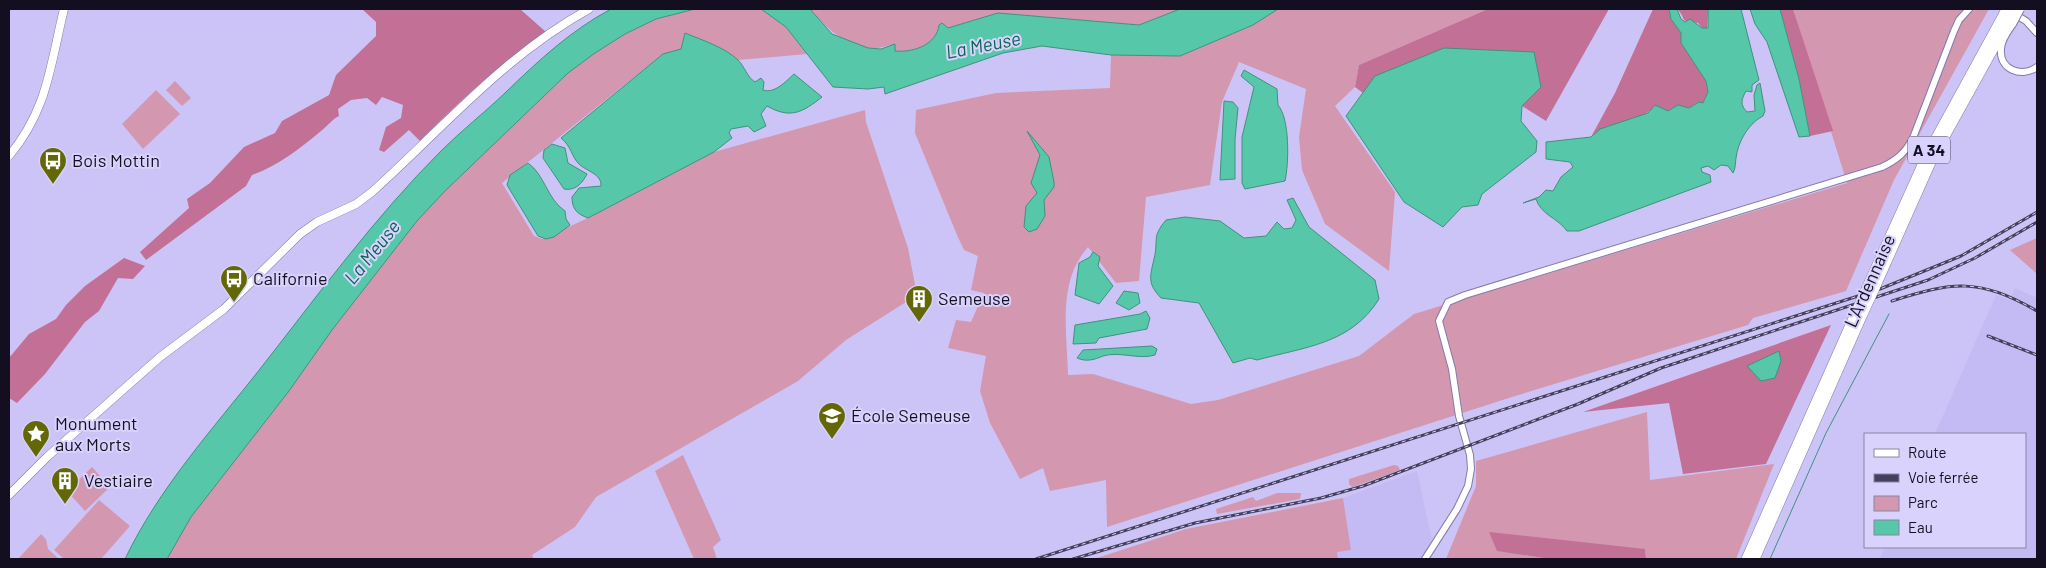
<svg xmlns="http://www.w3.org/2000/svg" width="2046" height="568" viewBox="0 0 2046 568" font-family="Barlow,sans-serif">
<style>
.built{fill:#c4baf4}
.green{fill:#d397b0}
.forest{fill:#c27095}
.water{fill:#56c7a8;stroke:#429080}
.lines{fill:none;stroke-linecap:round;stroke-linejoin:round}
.stream{stroke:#429080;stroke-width:1}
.minor-casing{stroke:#837baa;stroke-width:8}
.major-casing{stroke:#837baa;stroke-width:9}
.highway-casing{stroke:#837baa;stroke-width:10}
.minor{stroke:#fff;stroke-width:6}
.major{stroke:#fff;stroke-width:8}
.highway{stroke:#fff;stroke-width:9}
.rail-casing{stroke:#45405b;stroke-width:3}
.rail{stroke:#d9d2fc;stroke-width:1;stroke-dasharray:4;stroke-linecap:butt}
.minor-bridge-casing{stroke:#837baa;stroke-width:8;stroke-linecap:butt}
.highway-bridge-casing{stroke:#837baa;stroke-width:10;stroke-linecap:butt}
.minor-bridge{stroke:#fff;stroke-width:6}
.highway-bridge{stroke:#fff;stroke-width:9}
.labels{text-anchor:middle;stroke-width:4;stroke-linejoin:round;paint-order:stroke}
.shield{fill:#d9d2fc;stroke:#4e4a63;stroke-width:1}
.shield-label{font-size:16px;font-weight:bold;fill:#130f21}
.poi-label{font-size:18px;fill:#130f21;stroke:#d9d2fc;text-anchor:start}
.street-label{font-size:18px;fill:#130f21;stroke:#d9d2fc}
.water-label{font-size:19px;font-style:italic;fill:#076652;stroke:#d9d2fc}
</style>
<rect width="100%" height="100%" fill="#ccc4f7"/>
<path class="built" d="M2015,288L2037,298V559H1880L1885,547H2025V434H1935L1996,295L2009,300Z
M1417,471L1432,540L1427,559H1338L1337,552L1351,550L1343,498Z"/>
<path class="green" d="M693,9H761L786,27L807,54L738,60L714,45L663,54L502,183L534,236L542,239L588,218L714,152L865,110L866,122L908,248L917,295L846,340L798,381L596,497L575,527L532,555L534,559H167L191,517L289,391L332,330L417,221L444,192L568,73L595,53L625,34L656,19Z
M810,9H1180L1139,25L998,13L948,28L939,25C937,45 914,53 895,51V45C886,45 878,50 868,48C841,43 827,28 810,9Z
M1278,9H1488L1359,65L1355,87L1335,106L1395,192L1389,271L1325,224L1302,170L1299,137L1306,89L1239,62L1222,102L1210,185L1146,197L1139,281L1116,283L1088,247C1057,282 1067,331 1068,375L1093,374L1191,404L1218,400L1359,356L1414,314L1847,183L1793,9H1989L1894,180L1846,291L1753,318L1748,325L1512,397L1107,527L1106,480L1050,491L1043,468L1020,479L990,423L980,391L986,356L948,348L956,320L971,322L984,293L971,290L978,256L964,250L957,235L915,133L916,110L996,93L1110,88L1111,55L1180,56L1253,25Z
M175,81L191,98L182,106L166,90Z
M156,90L180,114L143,149L122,124Z
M2037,238V274L2010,250Z
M1647,412L1650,480L1774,464L1736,559H1646L1645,550L1498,551L1550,559H1446L1476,486V461Z
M683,455L721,540L713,547L717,559H694L655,471Z
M1394,465L1398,466L1400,470L1359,485L1352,487L1349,484V479Z
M92,467L110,487L85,511L67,491Z
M1277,493H1301L1300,499L1217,514L1216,509L1253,497L1256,501Z
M1343,498L1351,550L1337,552L1338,559H1094L1186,529Z
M99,500L130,526L101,559H64L54,550Z
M41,534L46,539L48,549L59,559H18Z"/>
<path class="forest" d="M362,9H520L546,32C499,64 459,102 420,141L409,130L384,152L379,150L386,127L401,118L403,105L382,97L376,105L367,98L351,100L338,109L339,116C331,120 328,126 321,131C301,148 276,167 252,175L246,186L146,260L140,252L189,208L187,199L210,183L244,147L275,133L282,121L329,95L336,75L376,36V22Z
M1488,9H1609L1546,121L1522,106L1541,87L1375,76L1363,93L1355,87L1359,65Z
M1653,9H1669L1671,19L1681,33V43L1706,81L1708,92L1703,103L1698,102L1689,108L1678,105L1668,111L1655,106C1639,124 1609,120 1591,137L1615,93Z
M1677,9H1708L1707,28H1702L1698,23C1676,20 1689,21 1677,9Z
M1780,9H1793L1833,131L1810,136L1799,79Z
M124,258L145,266L133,279L118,278L99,311L85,322L45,374L17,403L9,398V358L29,334L56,319L66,305L85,286Z
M1831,325L1766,464L1683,474L1669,403L1583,412Z
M1489,532L1645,549L1646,559H1550L1497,551Z"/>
<path class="water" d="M611,9H695L656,19L625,34L595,53L568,73L444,192L417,221L332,330L289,391L191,517L167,559H125C159,488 212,430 260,369C318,295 374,218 441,151C461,131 484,113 505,93C538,61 570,31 611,9Z
M761,9H810L832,34L868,48L881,49L895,44V51C914,53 937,44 939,25L942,23L948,28L998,13L1139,25L1180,9H1278L1253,25L1180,56L1111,55L1042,46L1003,53L885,94L884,87L868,89L833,87L786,27Z
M1669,9H1677L1681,19L1685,22L1690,19L1702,28H1708V9H1741L1759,80L1752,85V92L1746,91C1741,100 1740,105 1747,112L1755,111L1754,95L1757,85L1760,83L1765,111L1763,116C1749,123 1738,141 1736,158C1735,164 1736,167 1733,173L1728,166L1721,165L1714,170L1708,166L1701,168L1702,172L1710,175L1711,182L1579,231H1567C1558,218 1541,215 1536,199L1523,203L1539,197L1546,190L1553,191L1561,177L1573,167L1570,162L1546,159V142L1591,137L1600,129L1648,113L1655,105L1668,111L1678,105L1689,108L1699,102L1703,103L1708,92L1706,81L1681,43V33L1671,19Z
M1750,9H1780L1799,79L1810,136L1799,137L1767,42L1755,24Z
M685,33C702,40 724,47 738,60C745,67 747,77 755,82L761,78L764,82L763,90C775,94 786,81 794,74L822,97C802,113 790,119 767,106L761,114L766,126L754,132L748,126L731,129L729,133L732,138L714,152L588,218C577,214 572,209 572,197L579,188L601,186C602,174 586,171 579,164C571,156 572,147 561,138L663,54L681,49Z
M1444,48L1534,52L1541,87L1522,106L1521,121L1537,141L1536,152L1482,194L1478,205L1462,207L1443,227L1404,202L1346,116L1375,76Z
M1244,70L1277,89L1278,105C1290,119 1289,163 1285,181L1245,189L1242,183V137L1254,87L1241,76Z
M1224,101L1233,102L1238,108L1235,139V179L1220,180Z
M1027,131L1049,157L1054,182V187L1044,200L1045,216L1037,229L1029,232L1024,227L1026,206L1037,193L1031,183L1040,155Z
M552,144L565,148L568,163L587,174C582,184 575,191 564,189L543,158L544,150Z
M528,163C545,175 547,199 565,211L566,219L570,225L554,237L546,239L538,236L507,185L510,175Z
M1293,198L1309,227L1375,280L1379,299C1351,344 1305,347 1257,360L1250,358L1233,363L1199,303L1161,298C1147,283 1150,277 1154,259C1159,239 1151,238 1166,220L1185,217L1220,221L1244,238L1266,236L1277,222L1284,229L1292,228L1296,220L1287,200Z
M1093,252L1100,257L1098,266L1113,286L1099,304L1075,295L1079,263L1090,257Z
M1124,291L1138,293L1140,303L1129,310L1116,303Z
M1146,311L1150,318L1147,329L1099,338L1096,343L1073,344L1075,325L1140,314Z
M1152,346L1157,349L1155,355C1139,360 1120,351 1103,356C1094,360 1086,362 1077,358L1083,350Z
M1779,351L1781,361L1775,378L1761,381L1747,366Z"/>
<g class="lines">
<path class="stream" d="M1770,559L1826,433L1889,314"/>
<defs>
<path id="minor" d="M2013,13L2026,21L2037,33
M2013,24C2008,31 2001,40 2001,49C1999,70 2022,78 2037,67
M1425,559L1457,509L1468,486L1471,469L1470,455L1459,416L1452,369L1439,321L1448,302L1465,295L1882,167C1897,160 1906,152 1913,138L1954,31L1959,20L1969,9"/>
<path id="major" d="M9,156C48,109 50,66 64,9
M9,495L47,457L160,357L224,309L300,234L317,222L356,204L372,192C443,128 504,56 589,9"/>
<path id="highway" d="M1876,286L1933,158L2009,21
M1866,289L1926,156L2002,17
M1746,559L1854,316
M1755,559L1863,314"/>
</defs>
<use href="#minor" class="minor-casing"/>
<use href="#major" class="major-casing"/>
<use href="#highway" class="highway-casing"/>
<use href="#minor" class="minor"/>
<use href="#major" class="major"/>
<use href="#highway" class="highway"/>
<defs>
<path id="rail" d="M1892,301C1954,281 1979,278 2037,311
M1988,336L2037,355
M1036,559L1880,289L1961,256L2037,212
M1073,559L1195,523L1321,498L1363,486L1578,404L1661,368L1928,280L1975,258L2037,222"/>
</defs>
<use href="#rail" class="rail-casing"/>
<use href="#rail" class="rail"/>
<defs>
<path id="minor-bridge" d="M2013,24L2021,9"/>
<path id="highway-bridge" d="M2002,17L2006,9
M2009,21L2016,9
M1863,314L1876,286
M1854,316L1866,289"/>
</defs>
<use href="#minor-bridge" class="minor-bridge-casing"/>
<use href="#highway-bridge" class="highway-bridge-casing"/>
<use href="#minor-bridge" class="minor-bridge"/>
<use href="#highway-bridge" class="highway-bridge"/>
</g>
<defs>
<symbol id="bus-pin" viewBox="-11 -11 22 30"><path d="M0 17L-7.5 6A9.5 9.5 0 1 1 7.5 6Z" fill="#646705" stroke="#d9d2fc"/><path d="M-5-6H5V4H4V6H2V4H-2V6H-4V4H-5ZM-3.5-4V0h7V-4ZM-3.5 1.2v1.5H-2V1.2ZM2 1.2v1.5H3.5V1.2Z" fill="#fff"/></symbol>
<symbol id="building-pin" viewBox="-11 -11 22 30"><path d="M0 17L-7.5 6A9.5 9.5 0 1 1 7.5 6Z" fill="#646705" stroke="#d9d2fc"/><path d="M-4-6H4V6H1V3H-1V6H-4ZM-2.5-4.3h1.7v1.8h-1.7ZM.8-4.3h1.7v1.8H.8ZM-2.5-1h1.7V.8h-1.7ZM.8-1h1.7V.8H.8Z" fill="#fff"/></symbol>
<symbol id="school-pin" viewBox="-11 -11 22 30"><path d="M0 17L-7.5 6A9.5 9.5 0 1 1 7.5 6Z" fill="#646705" stroke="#d9d2fc"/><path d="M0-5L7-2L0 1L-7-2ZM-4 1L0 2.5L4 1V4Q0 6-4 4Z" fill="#fff"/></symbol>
<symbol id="sight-pin" viewBox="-11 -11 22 30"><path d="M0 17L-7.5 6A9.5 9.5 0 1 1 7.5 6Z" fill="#646705" stroke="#d9d2fc"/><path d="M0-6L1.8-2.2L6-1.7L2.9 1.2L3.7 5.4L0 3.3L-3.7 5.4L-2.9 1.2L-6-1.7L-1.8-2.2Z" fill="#fff"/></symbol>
</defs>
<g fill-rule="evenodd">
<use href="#bus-pin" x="37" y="145" width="32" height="43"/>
<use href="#bus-pin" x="218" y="263" width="32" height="43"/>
<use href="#building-pin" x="903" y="283" width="32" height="43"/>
<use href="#school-pin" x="816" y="400" width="32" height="43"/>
<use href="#sight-pin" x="20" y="418" width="32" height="43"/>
<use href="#building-pin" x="49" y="465" width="32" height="43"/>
</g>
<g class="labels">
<rect class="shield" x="1908" y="136.5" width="42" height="27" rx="4"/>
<g class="shield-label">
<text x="1929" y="156">A 34</text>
</g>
<g class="poi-label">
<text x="72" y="167">Bois Mottin</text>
<text x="253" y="285">Californie</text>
<text x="938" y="305">Semeuse</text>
<text x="851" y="422">École Semeuse</text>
<text x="55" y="430">Monument<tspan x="55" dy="21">aux Morts</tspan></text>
<text x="84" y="487">Vestiaire</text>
</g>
<g class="street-label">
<text transform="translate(1870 281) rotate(-66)" y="6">L'Ardennaise</text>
</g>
<g class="water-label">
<text transform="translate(983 45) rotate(-11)" y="7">La Meuse</text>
<text transform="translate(372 252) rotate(-51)" y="7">La Meuse</text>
</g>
</g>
<rect width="2046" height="568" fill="none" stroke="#130f21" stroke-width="20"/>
<rect x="1864" y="433" width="162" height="115" fill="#d9d2fc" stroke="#8a84a4"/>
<rect x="1874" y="449" width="25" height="8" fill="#ffffff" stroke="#8a84a4"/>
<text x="1908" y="458" font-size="15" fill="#130f21">Route</text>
<rect x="1874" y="474" width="25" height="8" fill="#45405b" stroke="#8a84a4"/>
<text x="1908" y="483" font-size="15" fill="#130f21">Voie ferrée</text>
<rect x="1874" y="496" width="25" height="15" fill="#d397b0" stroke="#8a84a4"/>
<text x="1908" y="508" font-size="15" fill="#130f21">Parc</text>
<rect x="1874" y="520" width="25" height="15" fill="#56c7a8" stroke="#8a84a4"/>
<text x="1908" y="533" font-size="15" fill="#130f21">Eau</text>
</svg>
